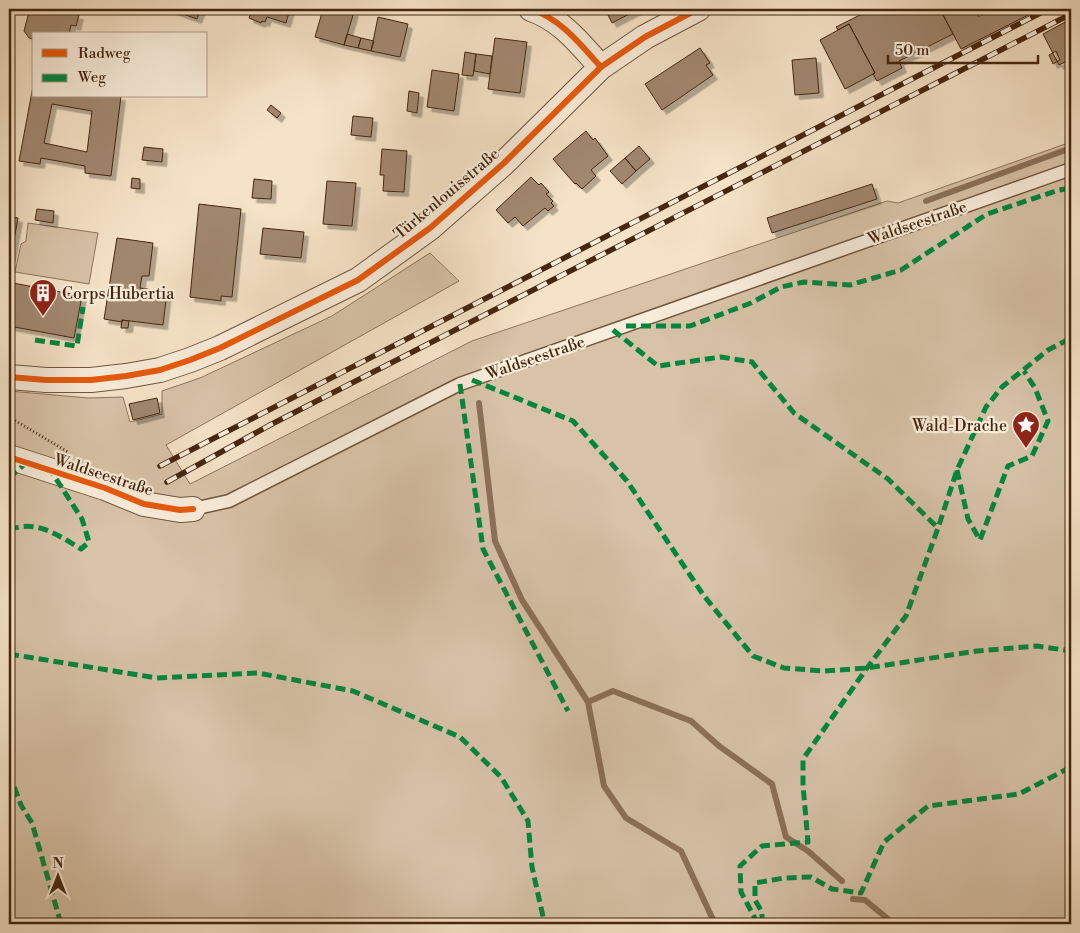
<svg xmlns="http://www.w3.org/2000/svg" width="1080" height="933" viewBox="0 0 1080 933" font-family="'Libre Bodoni',serif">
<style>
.green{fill:#d8c3a8;stroke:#8e745c}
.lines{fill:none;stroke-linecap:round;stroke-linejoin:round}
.stream{stroke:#8b7158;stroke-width:6}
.building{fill:#a1886f;stroke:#45260f;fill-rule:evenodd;filter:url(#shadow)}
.lane-casing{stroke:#71553d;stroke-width:15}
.street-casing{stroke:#71553d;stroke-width:26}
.path{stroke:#45260f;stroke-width:3;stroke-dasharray:1 2.5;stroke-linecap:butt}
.lane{stroke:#f9eddb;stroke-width:12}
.street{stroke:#f9eddb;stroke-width:24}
.rail-casing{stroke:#45260f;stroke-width:5.5}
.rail{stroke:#f9eddb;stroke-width:4;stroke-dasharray:11;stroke-linecap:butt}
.quiet{stroke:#00873e;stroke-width:5;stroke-dasharray:10 5;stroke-linecap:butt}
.cycleway-casing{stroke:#f9eddb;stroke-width:9}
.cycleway{stroke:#e8590c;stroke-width:6}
.labels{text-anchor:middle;stroke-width:4.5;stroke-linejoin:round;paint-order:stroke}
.street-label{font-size:16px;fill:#45260f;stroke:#f9eddb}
.poi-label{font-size:16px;fill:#45260f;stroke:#f9eddb;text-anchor:start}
</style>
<defs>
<filter id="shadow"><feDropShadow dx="4.5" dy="4.5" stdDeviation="0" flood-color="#0004"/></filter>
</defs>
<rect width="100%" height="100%" fill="#f6e3c7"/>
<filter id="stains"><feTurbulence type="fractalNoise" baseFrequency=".004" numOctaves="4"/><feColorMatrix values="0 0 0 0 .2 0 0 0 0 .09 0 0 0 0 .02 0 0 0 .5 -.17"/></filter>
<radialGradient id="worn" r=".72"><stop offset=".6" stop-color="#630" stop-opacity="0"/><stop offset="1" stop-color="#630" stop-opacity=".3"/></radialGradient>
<path class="green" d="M1071,142V924H9V391L88,398L123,397L130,422L162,414V391L200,378L332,316L430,253L459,281L166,445L190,484L472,341L887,201L898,203Z
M28,223L98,233L89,284L15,272L21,244L26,241Z"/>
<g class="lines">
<path class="stream" d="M926,201L1071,148
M479,403L495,541L522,600L588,702L604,786L626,818L681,851L715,924
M1068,667L1071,668
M588,702L613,691L691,721L719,746L772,784L786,837L808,851L842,881
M853,899L865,900L894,924"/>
</g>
<path class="building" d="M25,9H75L73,14L79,15L76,26L71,25L69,34H34V39L29,38L24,31L29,12L24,11Z
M169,9H201L197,19Z
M252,9H290L286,23L267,17L265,22L262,21L261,23L249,18Z
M323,9H342L354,12L344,45L315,37Z
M605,9H639L612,23Z
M872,9H940L953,34L899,61L902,68L877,81L873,74L875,73L849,24L838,30L836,27Z
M940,9H1040L961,49Z
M378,17L408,24L400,57L371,51Z
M1071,19V59L1059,65L1043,34Z
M849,24L875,73L845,89L820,40Z
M347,34L361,38L358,48L344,45Z
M361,38L374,41L371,51L358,48Z
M495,38L527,42L520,93L488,89Z
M700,48L710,63L706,65L713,75L662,110L645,84Z
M1056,51L1060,60L1053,64L1049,55Z
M465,52L476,54L473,76L462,75Z
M476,54L492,56L490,74L474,71Z
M816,58L819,93L795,95L792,60Z
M432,70L459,74L454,111L427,107Z
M34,81V96H121L111,176L85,173V166L41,158L40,164L19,161ZM52,104L92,111L87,152L44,143Z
M409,91L419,93L417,113L407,111Z
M271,105L281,113L277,118L267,110Z
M353,116L373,118L371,137L351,135Z
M586,131L593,140L595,138L608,156L591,170L596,176L582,189L576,183L575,184L553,159Z
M639,146L650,159L636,171L625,158Z
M144,147L163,149L162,162L142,160Z
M382,149L407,151L404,192L383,191L384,175H380Z
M625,158L636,171L622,184L610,171Z
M531,177L539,185L541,183L549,192L546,194L553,201L551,203L554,206L548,211L545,208L523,226L515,217L508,223L496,210Z
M132,178L140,179V189L131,188Z
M254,179L272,181L271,199L252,198Z
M327,181L356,183L352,226L323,224Z
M872,184L877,199L772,233L767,218Z
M199,204L241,209L232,297L221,296V301L190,297Z
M37,209L54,211L53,223L35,220Z
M9,216L18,218L11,257L9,256Z
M263,228L304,232L301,258L260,254Z
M117,238L153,243L149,276H142L140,288L167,292L163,325L122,320V322L104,319Z
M13,283L82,296L74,338L9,326V309Z
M122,320L129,321L128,328H121Z
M157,398L160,413L133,420L129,404Z"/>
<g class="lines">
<defs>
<path id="lane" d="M193,509L229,501L460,384L1071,169"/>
<path id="street" d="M531,9C561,19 580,44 601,67
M9,377L46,380H91L126,376L160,370L190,360L220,348L358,280L430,228L504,163L601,67L645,37L698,9
M9,457L105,488L144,504L180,510L193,509"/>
</defs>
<use href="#lane" class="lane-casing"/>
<use href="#street" class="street-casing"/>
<path class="path" d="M978,16L993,9
M9,417L68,452"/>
<use href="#lane" class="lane"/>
<use href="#street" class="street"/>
<defs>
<path id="rail" d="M160,466L1048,9
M167,482L270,425L1071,14"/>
</defs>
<use href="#rail" class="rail-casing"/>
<use href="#rail" class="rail"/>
<path class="quiet" d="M626,326H690L751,303L781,287L804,282L850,285L901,270L987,214L1059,190L1071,188
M613,330L658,366L721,357L752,362L794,413L888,479L938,528
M35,340L77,346L83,307
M472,380L573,421L627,481L704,596L753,656L784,668L824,671L867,668L977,651L1037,646L1071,651
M460,384L483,549L568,711
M957,470L968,519L980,540L1008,466L1032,456L1048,421L1035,388L1024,371
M9,478L26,463
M9,530C36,519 58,535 81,549L89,542L82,519L51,471
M9,654L157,678L258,673L353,691L460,737L501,777L528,821L532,867L544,921L546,924
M9,773L21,805L32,823L61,924
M758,924L741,892L740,866L762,846L808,842L803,785V759L867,668L906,616L938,528L957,470L986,407L1002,387L1048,350L1071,338
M762,924V912L755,900V883L784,878L811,877L832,889L861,893L884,842L928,806L1019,794L1071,767"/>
<defs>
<path id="cycleway" d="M531,9C561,19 580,44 601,67
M9,377L46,380H91L126,376L160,370L190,360L220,348L358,280L430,228L504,163L601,67L645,37L698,9
M9,457L105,488L144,504L180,510L193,509"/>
</defs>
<use href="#cycleway" class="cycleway-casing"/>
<use href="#cycleway" class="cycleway"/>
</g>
<defs>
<symbol id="building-pin" viewBox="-11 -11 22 30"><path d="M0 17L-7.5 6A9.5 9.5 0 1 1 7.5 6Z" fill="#8f2418" stroke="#f9eddb"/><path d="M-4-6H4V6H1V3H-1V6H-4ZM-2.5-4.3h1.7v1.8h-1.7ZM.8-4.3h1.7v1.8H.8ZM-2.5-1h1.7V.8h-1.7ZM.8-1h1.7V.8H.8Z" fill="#fff"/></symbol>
<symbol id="sight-pin" viewBox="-11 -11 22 30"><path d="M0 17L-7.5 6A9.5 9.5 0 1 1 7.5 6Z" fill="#8f2418" stroke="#f9eddb"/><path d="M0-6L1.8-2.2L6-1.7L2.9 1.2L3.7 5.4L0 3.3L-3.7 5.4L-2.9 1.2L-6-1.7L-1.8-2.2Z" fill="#fff"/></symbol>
</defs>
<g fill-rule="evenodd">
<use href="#building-pin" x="27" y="277" width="32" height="43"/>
<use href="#sight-pin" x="1010" y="409" width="32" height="43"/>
</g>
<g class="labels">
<g class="street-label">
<text transform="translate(446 193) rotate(-40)" y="6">Türkenlouisstraße</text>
<text transform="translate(917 222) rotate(-19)" y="6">Waldseestraße</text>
<text transform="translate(535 357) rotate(-19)" y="6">Waldseestraße</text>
<text transform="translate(104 474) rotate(18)" y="6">Waldseestraße</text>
</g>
<g class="poi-label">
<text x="62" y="299">Corps Hubertia</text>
<text x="1007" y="431" text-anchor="end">Wald-Drache</text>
</g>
</g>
<rect width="1080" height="933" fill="none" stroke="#f6e3c7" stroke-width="30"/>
<rect x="10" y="10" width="1060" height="913" fill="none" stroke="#45260f" stroke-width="2.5"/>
<rect x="15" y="15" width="1050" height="903" fill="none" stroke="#45260f"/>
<rect x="32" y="32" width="175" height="65" fill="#f9eddb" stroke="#b19d89"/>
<rect x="42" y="49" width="25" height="8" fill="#e8590c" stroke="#b19d89"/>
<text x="78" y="58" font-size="15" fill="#45260f">Radweg</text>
<rect x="42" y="74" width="25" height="8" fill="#00873e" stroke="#b19d89"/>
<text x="78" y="82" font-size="15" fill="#45260f">Weg</text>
<g transform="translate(58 876)" stroke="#f9eddb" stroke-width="4" paint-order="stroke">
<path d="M0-4L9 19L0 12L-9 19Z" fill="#45260f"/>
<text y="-8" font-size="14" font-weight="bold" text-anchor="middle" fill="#45260f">N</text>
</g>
<path d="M888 55v8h150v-8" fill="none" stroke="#45260f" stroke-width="2.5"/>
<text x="895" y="55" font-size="15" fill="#45260f" stroke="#f9eddb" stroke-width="4" paint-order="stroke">50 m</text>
<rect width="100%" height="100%" filter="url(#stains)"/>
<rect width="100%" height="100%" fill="url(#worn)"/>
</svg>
